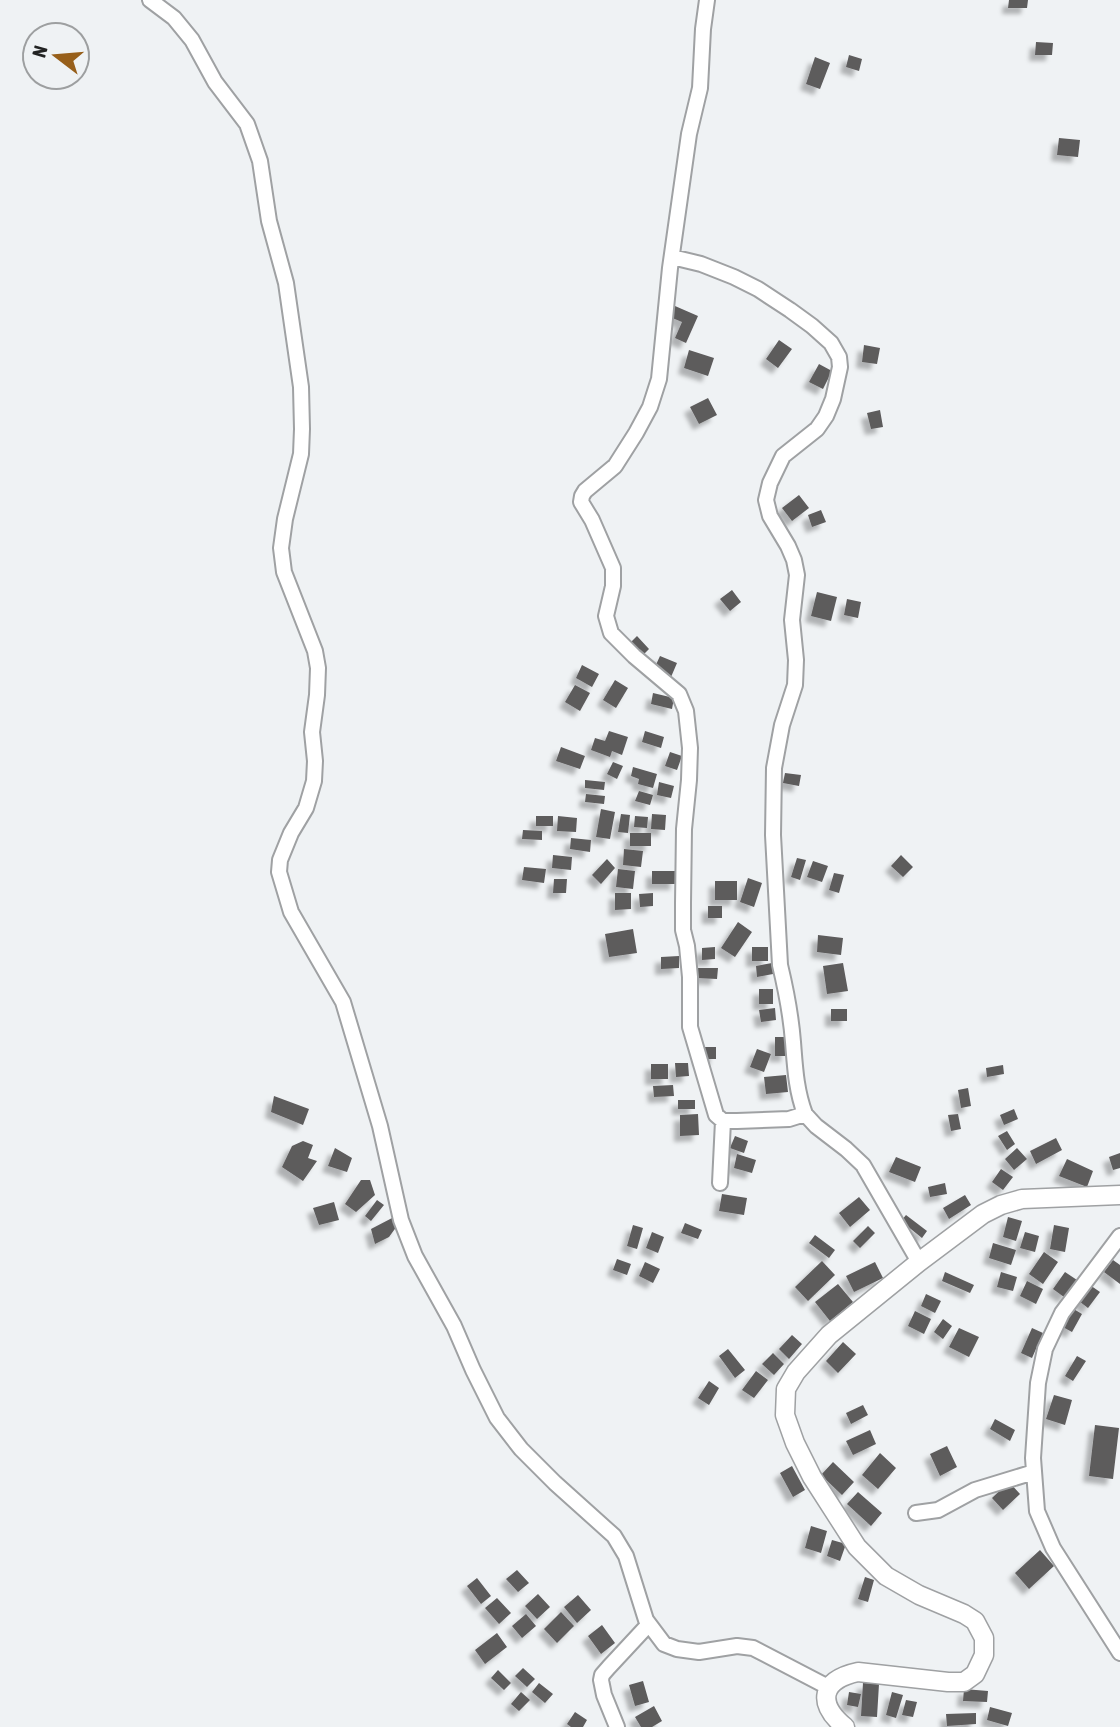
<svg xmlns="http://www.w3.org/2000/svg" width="1120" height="1727" viewBox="0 0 1120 1727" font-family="'Asap Condensed',sans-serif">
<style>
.building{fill:#5d5b5c;filter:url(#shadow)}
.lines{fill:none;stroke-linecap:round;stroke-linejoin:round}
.minor-casing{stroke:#9fa1a3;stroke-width:18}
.tertiary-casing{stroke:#9fa1a3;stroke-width:21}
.minor{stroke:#fff;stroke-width:14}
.tertiary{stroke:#fff;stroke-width:18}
</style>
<defs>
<filter id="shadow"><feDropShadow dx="-6" dy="6" stdDeviation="2" flood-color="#0004"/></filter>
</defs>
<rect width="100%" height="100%" fill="#eff2f4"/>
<path class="building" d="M1009,0H1028L1027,8H1008Z
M1036,42L1053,43L1052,55H1035Z
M849,55L862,59L859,71L846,67Z
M815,57L830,63L820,89L806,84Z
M1059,138L1080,140L1078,157L1057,155Z
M675,306L698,316L686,343L675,338L682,322L670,317Z
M779,340L792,349L778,368L766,359Z
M864,345L880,348L877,364L862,362Z
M689,350L714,358L708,376L684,368Z
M819,364L832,371L823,389L809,382Z
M708,398L717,415L699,424L690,407Z
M880,410L883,427L871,429L867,413Z
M799,495L809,508L792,521L782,508Z
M821,510L826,522L812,527L808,515Z
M732,590L741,602L730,611L720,599Z
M817,592L837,597L831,621L811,616Z
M847,599L861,602L858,618L844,615Z
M637,636L649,649L642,656L629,644Z
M660,656L677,663L671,677L654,669Z
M582,665L599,674L592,687L576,678Z
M615,680L628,688L616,708L603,700Z
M575,685L590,693L580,711L565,702Z
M653,693L674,698L672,709L651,704Z
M609,731L628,737L622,755L612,751L610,757L591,750L595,738L605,741Z
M645,731L664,737L661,748L642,742Z
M561,747L585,756L580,769L556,761Z
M670,752L682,756L677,770L665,766Z
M613,762L623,766L617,779L607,774Z
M633,767L657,774L653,788L638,784L639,779L631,776Z
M785,773L801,775L799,786L783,783Z
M585,780L605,782L604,790L585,788Z
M659,782L674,786L671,798L657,795Z
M639,791L653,795L650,805L635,801Z
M586,794L605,796L604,804L585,802Z
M601,809L615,812L610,839L596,837Z
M621,814L630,815L628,833L618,832Z
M652,814L666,815L665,830L651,829Z
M536,816H553V826H536Z
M558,816L577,818L576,832L557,831Z
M635,816L648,817L647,828L634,827Z
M523,830L542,831V840L522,839Z
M630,833H651V846H630Z
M571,838L591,840L590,852L570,849Z
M624,849L643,851L641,867L623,865Z
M553,855L572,857L571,870L552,868Z
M901,855L913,867L903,877L891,866Z
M797,858L806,860L800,880L791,877Z
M607,859L615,868L601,884L592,875Z
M813,861L828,866L822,882L807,877Z
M524,867L546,869L544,883L522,880Z
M618,869L635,871L633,889L616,887Z
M652,871H676V884H652Z
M834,873L844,875L839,893L829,890Z
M748,878L762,883L754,907L740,902Z
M554,879H567L566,893H553Z
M715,881H737V900H715Z
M615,893H631V909L615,910Z
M653,893V906L640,907L639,894Z
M708,906H722V918H708Z
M738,922L752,932L735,957L721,948Z
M633,929L637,953L609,957L605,934Z
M818,935L843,938L841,955L817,952Z
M715,947V959L702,960V948Z
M752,947H768V961H752Z
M679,956V968L661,969V957Z
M772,963L773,974L757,977L756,966Z
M843,963L848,991L827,994L823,966Z
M697,968H718L717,979L697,978Z
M759,989H773V1004H759Z
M775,1008L776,1020L761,1022L759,1010Z
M831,1009H847V1021H831Z
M775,1037H787V1056H775Z
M700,1047H716V1059H699Z
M757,1049L771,1054L764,1072L750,1067Z
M675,1063H688L689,1076L676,1077Z
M651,1064H668V1079H651Z
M1003,1065L1004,1074L987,1077L986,1068Z
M786,1075L788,1092L766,1094L764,1077Z
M673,1085L674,1096L654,1097L653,1086Z
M968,1088L971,1106L961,1108L958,1090Z
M274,1096L309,1109L303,1125L271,1112Z
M678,1100H695V1109H678Z
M1014,1109L1018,1119L1004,1125L1000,1115Z
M698,1114L699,1135L680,1136V1115Z
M958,1114L961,1129L951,1131L948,1115Z
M1007,1131L1015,1144L1007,1150L998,1136Z
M735,1136L748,1141L744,1153L730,1148Z
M1056,1138L1062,1150L1036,1164L1030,1151Z
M303,1141L313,1145L308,1158L317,1161L303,1181L282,1167L292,1146Z
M335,1148L352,1158L347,1172L328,1166Z
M1017,1148L1027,1159L1014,1170L1005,1159Z
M1120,1153V1168L1113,1170L1109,1157Z
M737,1154L756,1160L752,1173L734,1168Z
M896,1157L921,1167L915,1182L889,1172Z
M1067,1159L1093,1171L1087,1187L1059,1176Z
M1001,1169L1013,1177L1003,1190L992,1182Z
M361,1180H370L375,1195L356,1212L345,1204Z
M945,1183L947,1194L930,1197L928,1187Z
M722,1194L747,1198L744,1215L719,1211Z
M965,1195L971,1205L949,1219L943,1208Z
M859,1197L870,1210L850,1227L839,1213Z
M377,1200L384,1205L371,1221L365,1216Z
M334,1202L339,1220L319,1225L313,1208Z
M906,1215L927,1231L922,1238L901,1221Z
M394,1217L397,1226L389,1237L375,1244L371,1229Z
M1008,1217L1022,1221L1016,1241L1003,1237Z
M685,1223L702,1230L698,1239L681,1233Z
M633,1225L643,1228L637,1249L627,1246Z
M1054,1225L1069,1228L1065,1252L1050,1249Z
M868,1226L875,1233L860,1248L853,1241Z
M652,1232L664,1237L658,1253L646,1248Z
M1025,1232L1039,1236L1035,1252L1020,1248Z
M815,1235L835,1250L829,1258L809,1243Z
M993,1243L1016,1250L1011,1265L989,1258Z
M1044,1252L1058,1262L1043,1284L1029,1274Z
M617,1259L631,1264L627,1275L613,1270Z
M1113,1260L1120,1265V1284L1104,1272Z
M822,1261L835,1275L808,1301L795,1287Z
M645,1262L660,1269L653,1283L639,1276Z
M875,1262L883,1278L854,1292L846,1276Z
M945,1272L974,1285L970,1293L942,1281Z
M1001,1272L1017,1277L1013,1291L997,1287Z
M1065,1272L1077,1280L1064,1297L1053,1289Z
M1027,1281L1043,1289L1036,1304L1020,1296Z
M1087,1283L1100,1292L1088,1308L1075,1298Z
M838,1284L853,1302L830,1321L815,1302Z
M926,1294L941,1301L935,1313L921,1306Z
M1072,1308L1082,1314L1072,1332L1061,1326Z
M915,1311L931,1319L924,1334L908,1326Z
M943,1319L952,1326L943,1339L934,1332Z
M959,1328L979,1337L969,1357L949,1347Z
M1032,1328L1043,1333L1032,1358L1021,1353Z
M792,1335L802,1344L789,1359L779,1349Z
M843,1342L856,1354L838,1373L826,1361Z
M728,1349L745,1370L735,1378L719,1356Z
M773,1353L784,1364L774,1375L762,1364Z
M1077,1356L1086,1361L1073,1381L1065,1376Z
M756,1371L768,1380L754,1398L742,1390Z
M709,1381L719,1388L709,1405L698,1398Z
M1054,1395L1072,1400L1065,1425L1046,1419Z
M863,1405L868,1415L851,1424L846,1413Z
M995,1419L1015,1430L1010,1441L990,1429Z
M1095,1425L1119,1428L1113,1479L1089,1476Z
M870,1430L876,1444L853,1455L846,1441Z
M947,1446L957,1467L940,1476L930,1454Z
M880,1453L896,1468L878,1489L862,1475Z
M833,1462L854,1482L842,1495L821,1475Z
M792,1466L805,1490L793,1497L780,1473Z
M1009,1482L1020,1494L1003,1510L992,1498Z
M858,1492L882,1513L871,1526L847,1504Z
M811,1526L827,1531L821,1553L805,1548Z
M832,1540L846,1544L840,1561L827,1556Z
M1040,1550L1054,1566L1029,1589L1015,1573Z
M517,1570L529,1583L518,1592L506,1579Z
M865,1577L874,1580L868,1602L858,1599Z
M477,1578L491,1596L481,1604L467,1586Z
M538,1594L550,1607L537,1619L525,1606Z
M578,1595L591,1610L577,1623L564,1607Z
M497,1598L511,1613L499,1624L485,1608Z
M561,1612L574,1626L557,1643L544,1629Z
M526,1614L536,1626L522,1638L512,1626Z
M602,1625L615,1643L601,1654L588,1636Z
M497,1633L507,1647L485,1664L475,1650Z
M523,1668L535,1679L527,1687L515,1676Z
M498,1670L511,1683L504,1690L491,1678Z
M643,1681L649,1702L635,1706L629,1685Z
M539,1683L553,1694L545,1703L532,1692Z
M863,1683L879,1684L877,1717L861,1716Z
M964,1689L988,1691L987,1702L963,1701Z
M521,1692L530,1700L519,1711L511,1704Z
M849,1692L861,1694L858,1707L847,1705Z
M892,1692L903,1695L896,1718L886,1715Z
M906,1700L917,1702L913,1717L902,1715Z
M654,1706L662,1721L652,1727H641L635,1717Z
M990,1707L1012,1713L1008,1726L987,1720Z
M575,1712L587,1720L583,1727H571L567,1724Z
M976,1713V1724L947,1726L946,1714Z"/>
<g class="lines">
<defs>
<path id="minor" d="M150,0L174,18L192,40L215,82L247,124L260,161L269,221L286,283L301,387L302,429L301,454L285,519L281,548L284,572L315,651L318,668L317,695L312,732L315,761L314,781L306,808L291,833L280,860L279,872L291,912L343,1002L380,1126L401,1220L415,1256L454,1326L473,1370L497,1418L521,1449L555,1483L614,1536L626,1556L646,1620L664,1644L677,1649L699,1652L737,1646L753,1648L828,1687
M707,0L703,29L700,88L689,134L670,268L659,379L650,407L636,433L615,466L585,491L582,496L581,502L592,520L613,568V586L606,616L611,633L634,656L679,694L686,711L690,748L689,780L684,829L683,903V930L687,946L690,977V1027L716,1115L723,1121H737L789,1119L805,1114L816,1126L846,1149L863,1165L919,1262
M672,257L701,264L734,277L758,289L790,310L812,326L831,343L839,357L840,367L833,399L826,416L817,429L783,456L770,483L766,500L770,516L788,546L794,560L797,575L792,620L796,660L795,685L782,725L774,768L773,835L780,965C786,990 791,1016 793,1042C795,1067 796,1090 805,1114
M720,1183L723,1121
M1120,1236L1062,1313L1045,1349L1038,1383L1033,1458L1037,1511L1053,1548L1120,1653
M916,1513L938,1510L975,1490L1034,1472
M617,1727L604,1695L601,1680L602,1675L609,1667L649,1624"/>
<path id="tertiary" d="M845,1727C816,1703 821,1680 858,1672L948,1682H964L975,1674L984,1655V1638L975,1621L964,1614L919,1595L886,1576L857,1547L812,1477L795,1443L785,1415L786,1389L796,1372L829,1335L919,1262L983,1214L1001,1205L1022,1199L1120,1195"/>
</defs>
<use href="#minor" class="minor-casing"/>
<use href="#tertiary" class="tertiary-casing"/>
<use href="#minor" class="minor"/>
<use href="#tertiary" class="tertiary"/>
</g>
<g transform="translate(56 56) rotate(286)"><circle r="33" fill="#eff2f4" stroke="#9d9fa0" stroke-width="2"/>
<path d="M0-5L12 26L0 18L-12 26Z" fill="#975f1a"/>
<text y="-10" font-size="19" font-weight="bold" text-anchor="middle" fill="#222323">N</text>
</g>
</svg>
